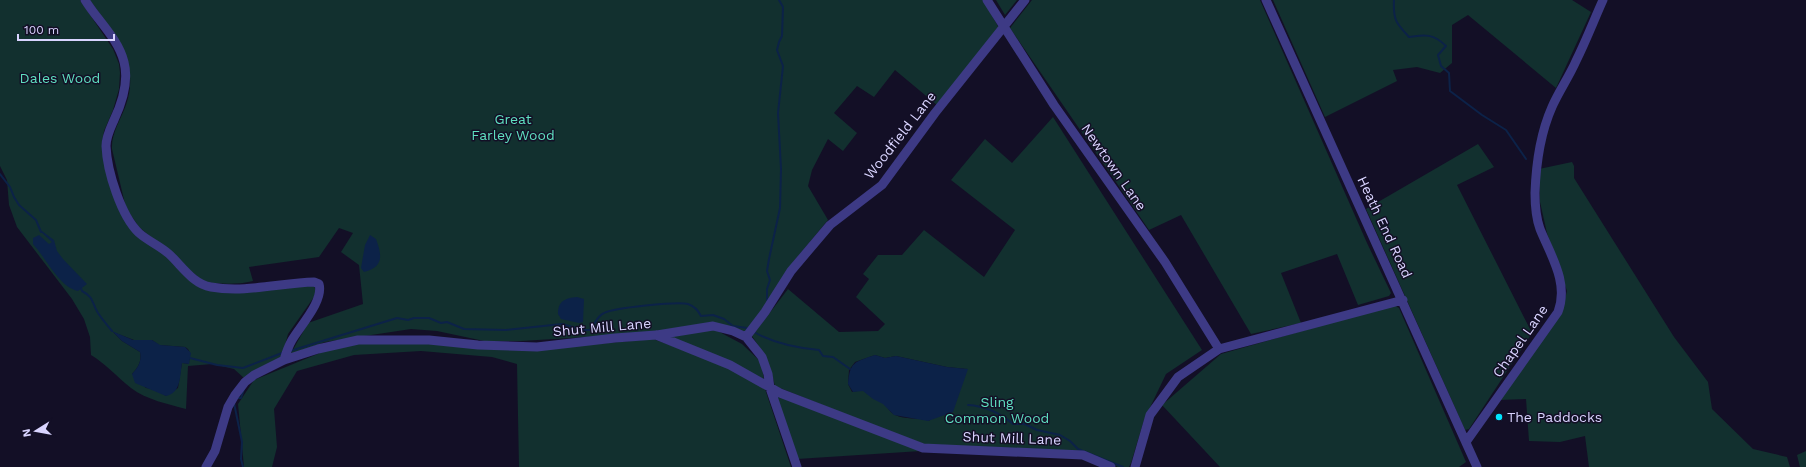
<svg xmlns="http://www.w3.org/2000/svg" width="1806" height="467" viewBox="0 0 1806 467" font-family="'Work Sans',sans-serif">
<style>
.green{fill:#12302f;fill-rule:evenodd}
.water{fill:#0c2248}
.lines{fill:none;stroke-linecap:round;stroke-linejoin:round}
.stream{stroke:#0c2248;stroke-width:2}
.minor{stroke:#3d3a85;stroke-width:9}
.poi-dot{fill:#00e5ff;stroke:#130f26;stroke-width:1.5}
.labels{text-anchor:middle;stroke-width:3;stroke-linejoin:round;paint-order:stroke}
.park-label{font-size:14px;fill:#5fe0c0;stroke:#130f26}
.street-label{font-size:14px;fill:#d9d4ff;stroke:#130f26}
.poi-label{font-size:14px;fill:#d9d4ff;stroke:#130f26;text-anchor:start}
</style>
<rect width="100%" height="100%" fill="#130f26"/>
<path class="green" d="M0,0H80L113,49L119,64L120,73L119,89L113,110L104,131L102,144L120,213L199,287L314,286L316,291L314,297L288,334L281,360L244,378L234,369L212,364L188,366L186,409C168,404 147,400 131,388C117,377 106,364 91,355L90,337L84,319L72,299L17,227L9,205L7,180L0,166ZM113,332L134,340H152L159,345L185,347C192,350 189,357 189,364L182,363L178,388L166,396L154,389L146,388L132,374C138,368 142,361 140,352L122,341Z
M90,0H983L999,28L937,105L895,70L874,97L857,86L834,113L857,133L843,151L828,139L812,170L808,186L828,220L794,261L744,337L714,322L659,331L620,335L521,341H484L437,331L411,329L325,342L290,355L308,323L363,304L359,265L341,252L353,233L339,228L319,257L249,267L253,281C237,285 220,284 204,282L139,227L126,208L112,149C111,134 121,119 126,105C141,62 113,33 90,0Z
M996,0H1017L1005,15Z
M1032,0H1260L1367,243L1391,293L1389,296L1358,305L1337,254L1281,273L1301,323L1251,334L1181,215L1149,230L1010,28Z
M1273,0H1572L1591,12L1556,88L1468,15L1452,25V63L1440,73L1417,67L1393,70L1397,81L1325,117Z
M1053,117L1202,350L1166,374L1144,420L1131,463L1129,467H1118L1082,452L924,444L875,426L775,386C771,367 763,352 752,336L788,289L839,332L878,331L885,324L856,297L869,279L863,274L878,255H902L924,230L984,277L1015,230L951,180L985,139L1012,163ZM875,355L885,358L896,356L947,367L967,369L929,421C918,417 905,420 895,415C890,413 888,407 884,404C877,399 869,396 863,390L852,392L848,384L849,370L855,362Z
M1478,144L1494,167L1457,185L1532,333L1469,429L1465,430L1366,209Z
M1572,162L1574,166V178L1674,337L1708,382L1712,409L1753,449L1787,457L1790,467H1589L1585,436L1560,442L1529,441L1526,399L1498,400L1562,311L1567,291L1547,233L1540,202L1539,169Z
M1394,305L1399,308L1466,462L1459,467H1220L1162,405L1221,354Z
M712,328L742,344L761,362L764,380L665,336Z
M653,339L728,366L765,389L791,467H519L517,364L492,357L421,351L354,355L297,371L274,409L277,447L272,467H244L238,404L254,380L342,344L371,340L552,348Z
M774,393L921,451L797,459Z
M1806,451V467H1800L1797,455Z"/>
<path class="water" d="M42,231L54,240L57,251L63,259L87,284L78,291C59,287 46,258 33,244V238L39,235L49,244L52,242L41,232Z
M370,235L376,239C382,255 384,267 364,272L361,268L365,245Z
M577,297L584,299L583,322L579,323L561,319L558,314C558,301 565,298 577,297Z
M112,331L133,340H152L160,345L185,347L191,353L189,364L182,363C180,376 181,393 166,396L135,383L132,374C138,368 142,361 140,352L122,341Z
M875,355L885,358L896,356L947,367L968,369L953,412L928,421L894,415L883,404L873,399L863,391L853,392L848,384C850,362 854,362 875,355Z"/>
<g class="lines">
<path class="stream" d="M1394,0C1393,20 1396,23 1409,37C1425,34 1434,34 1446,46L1438,55L1441,66L1449,73L1450,91L1482,115L1506,130L1526,159
M0,174L10,187L14,197L19,205L36,220L41,232
M81,288L82,291C95,298 91,302 98,313C102,319 107,325 112,331
M767,300V289L770,280L767,271L769,259L780,208L781,169L778,113L783,66L777,50L779,42L782,36L783,7L779,0
M754,332C773,343 797,348 819,350L823,356L833,357L850,369
M290,351L397,318L408,320L414,318H429L441,323L447,322L464,329L506,330L562,324L584,330H590C595,324 597,316 604,313C613,308 678,301 688,304C694,306 698,310 701,316L713,315L724,319L733,326L747,328
M190,358L217,365L243,368L282,353
M236,398H241L244,389
M234,403L242,442L241,459L243,467
M968,405C985,406 1000,413 1013,424H1025L1037,430L1060,435L1070,441L1078,449L1123,467"/>
<path class="minor" d="M85,0C97,20 118,38 124,62C129,81 122,103 114,120C110,129 106,137 106,146C107,171 121,216 139,233C148,241 160,246 169,254C182,266 193,284 211,287C245,293 281,283 314,282L319,284C324,301 300,326 292,340C288,347 286,353 284,360
M987,0L1054,105L1165,262L1219,349
M1266,0L1477,467
M657,335L713,326L733,331L746,337
M1466,442L1558,312C1569,283 1551,256 1540,229C1536,218 1535,204 1535,193C1536,164 1540,134 1552,107C1559,91 1569,77 1576,61C1586,41 1594,20 1603,0
M206,467L215,451L228,407L235,395L245,382L254,375L284,360L318,349L358,340H429L478,345L537,347L615,338L656,335L730,365L780,393L923,448L1083,455L1111,467
M797,467L770,388L768,374L762,357L746,337L765,312L791,271L830,225L882,185L935,113L1025,0
M1135,467L1150,415L1178,377L1219,349L1403,300"/>
</g>
<circle class="poi-dot" cx="1499" cy="417" r="4"/>
<g class="labels">
<g class="park-label">
<text x="60" y="83">Dales Wood</text>
<text x="513" y="124">Great<tspan x="513" dy="16">Farley Wood</tspan></text>
<text x="997" y="407">Sling<tspan x="997" dy="16">Common Wood</tspan></text>
</g>
<g class="street-label">
<text transform="translate(900 135) rotate(-52)" y="5">Woodfield Lane</text>
<text transform="translate(1114 167) rotate(55)" y="5">Newtown Lane</text>
<text transform="translate(1385 227) rotate(65)" y="5">Heath End Road</text>
<text transform="translate(602 327) rotate(-5)" y="5">Shut Mill Lane</text>
<text transform="translate(1520 341) rotate(-55)" y="5">Chapel Lane</text>
<text transform="translate(1012 438) rotate(2)" y="5">Shut Mill Lane</text>
</g>
<g class="poi-label">
<text x="1507" y="422">The Paddocks</text>
</g>
</g>
<g transform="translate(36 431) rotate(259)" stroke="#130f26" stroke-width="3" paint-order="stroke">
<path d="M0-3L7 15L0 10L-7 15Z" fill="#d9d4ff"/>
<text y="-6" font-size="11" font-weight="bold" text-anchor="middle" fill="#d9d4ff">N</text>
</g>
<path d="M18 34v6h96v-6" fill="none" stroke="#d9d4ff" stroke-width="2"/>
<text x="24" y="34" font-size="12" fill="#d9d4ff" stroke="#130f26" stroke-width="3" paint-order="stroke">100 m</text>
</svg>
